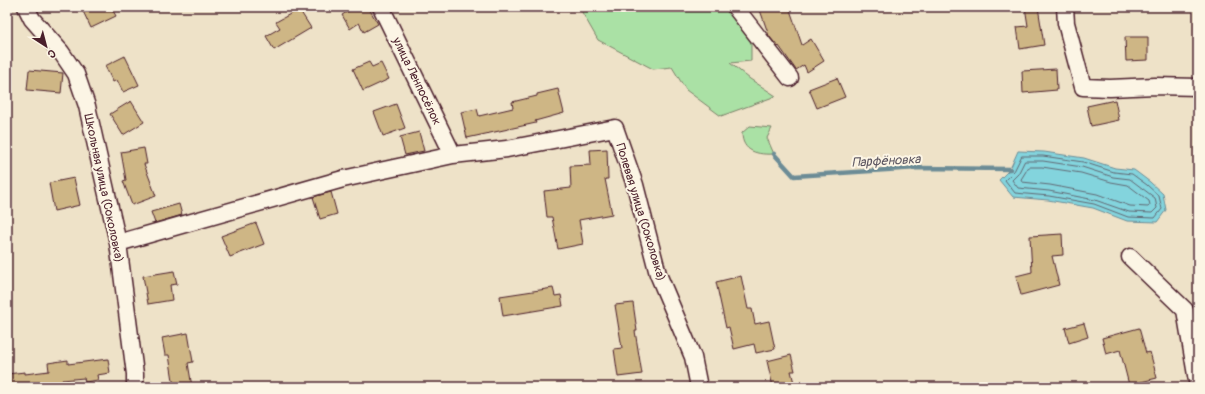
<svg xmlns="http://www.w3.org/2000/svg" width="1205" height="394" viewBox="0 0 1205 394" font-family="Pangolin,sans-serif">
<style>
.green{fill:#aae1a5;stroke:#7a8068}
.water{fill:#83d4dd;stroke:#6c8c96}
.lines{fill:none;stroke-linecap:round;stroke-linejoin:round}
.shore{stroke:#616772;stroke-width:1}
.stream{stroke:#6c8c96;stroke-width:4.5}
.building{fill:#ceb685;stroke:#4a1f2b}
.street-casing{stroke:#4a1f2b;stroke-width:19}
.street{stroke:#fcf5e5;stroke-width:16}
.labels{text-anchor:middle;stroke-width:4;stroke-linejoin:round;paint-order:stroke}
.street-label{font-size:12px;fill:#4a1f2b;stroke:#fcf5e5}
.water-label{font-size:13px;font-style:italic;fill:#5b5560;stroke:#fcf5e5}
</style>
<rect width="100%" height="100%" fill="#eee2c8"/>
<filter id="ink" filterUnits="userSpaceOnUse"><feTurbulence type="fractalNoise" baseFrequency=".025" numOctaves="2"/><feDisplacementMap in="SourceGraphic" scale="8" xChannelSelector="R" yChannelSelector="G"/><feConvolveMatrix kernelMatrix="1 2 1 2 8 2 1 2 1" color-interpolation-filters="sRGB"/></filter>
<g filter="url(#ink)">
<path class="green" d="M579,7H725L751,39V61L730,63L750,79L776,96L721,116L686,90L672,67L653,69L598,40Z
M750,126L772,128L767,138L774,154C758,155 742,152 742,133Z"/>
<path class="water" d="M1018,151L1044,152L1084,158L1115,168L1134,170L1150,182L1163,194L1166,210L1157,222L1127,221L1093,208L1048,200L1013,197L999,180L1010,169Z"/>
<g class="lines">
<path class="shore" d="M1022,156H1043L1083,162L1114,172L1132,174L1147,185L1159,196L1162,209L1155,218L1128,217L1094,204L1049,196L1015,193L1005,180L1014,171Z
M1025,161H1043L1082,167L1113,177L1130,179L1155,198L1157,208L1152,213L1129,212L1095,200L1049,191L1018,188L1012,180L1018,174Z
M1029,167H1042L1081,173L1111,182L1128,185L1149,201L1150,205L1148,207L1130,206L1097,194L1050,185L1022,182L1021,180Z"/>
<path class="stream" d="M774,154L794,176L917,168L1010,169"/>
</g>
<path class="building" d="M81,7H111L116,16L91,28Z
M355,7H368L378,24L364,32L359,23L350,29L342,15Z
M759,7H789L802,45L811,39L824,61L807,72L804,65L796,70L779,46L778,47L769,36Z
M1025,7H1038L1044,45L1020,49L1017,27L1028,26Z
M299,9L311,28L274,50L266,36L280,28L276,22Z
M1125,37H1148V60L1126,61Z
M125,56L139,85L123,92L117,80L113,82L105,66Z
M369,62L372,67L381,63L389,79L363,91L353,69Z
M1056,69L1057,90L1023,93L1022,71Z
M29,70L63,73L61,93L27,90Z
M837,78L845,97L817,108L809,89Z
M558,89L564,113L535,121L536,123L467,138L461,112L477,109L479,116L513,108L512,102L537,96V94Z
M1115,100L1119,120L1091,126L1087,106Z
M131,101L144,122L123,135L110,114Z
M396,104L405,128L383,136L374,112Z
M419,132L424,151L405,155L400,137Z
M144,148L147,164H144L156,196L132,205L123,181L126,180L121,152Z
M607,149L608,179H605L612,214L579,220L583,244L558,249L552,217H547L544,191L571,188L570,166L591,165L590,150Z
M74,178L80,205L54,211L49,183Z
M331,192L337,214L320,219L313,197Z
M179,204L182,215L155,223L151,212Z
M256,223L264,244L230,257L221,236Z
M1062,234L1063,255L1052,256L1059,285L1021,295L1016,276L1032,272L1030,236Z
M174,271L177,284L170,285L172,300L148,304L143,276Z
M741,276L748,309H752L755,324L769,321L775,349L756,353L754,344L734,349L729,327L726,328L716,282Z
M553,288L555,296L561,295L563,306L503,316L500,296Z
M633,303L637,331H635L642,374L618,377L614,349L622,348L615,305Z
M1084,323L1088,337L1069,343L1065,328Z
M1139,328L1146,353L1150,352L1157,378L1129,385L1120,350L1106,354L1102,338Z
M188,333L193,362L188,363L192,387H174L169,355H165L162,338Z
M791,355L795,371H791L795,387H773L767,361Z
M108,359L110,373L97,375L98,380L85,382L84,378L62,380L63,387H7V374L25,372V374L49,371L48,363L68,360V364Z"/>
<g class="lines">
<defs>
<path id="street" d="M26,7L32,19L61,52L76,74L87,106L118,243L135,374V387
M381,7L453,155
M735,7L790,78
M1065,7L1066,23L1083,87L1110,88L1155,86L1198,87
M118,243L343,179L453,155L507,149L615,128L635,185L658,274L693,357L699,387
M1130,257L1185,310L1198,387"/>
</defs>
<use href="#street" class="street-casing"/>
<use href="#street" class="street"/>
</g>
</g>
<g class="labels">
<g class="street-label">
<text transform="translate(417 81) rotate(64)" y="4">улица Ленпосёлок</text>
<text transform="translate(104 188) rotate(78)" y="4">Школьная улица (Соколовка)</text>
<text transform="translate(641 212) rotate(73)" y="4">Полевая улица (Соколовка)</text>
</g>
<g class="water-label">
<text transform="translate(886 160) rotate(-3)" y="5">Парфёновка</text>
</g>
</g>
<rect width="1205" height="394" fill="none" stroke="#fcf5e5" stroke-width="24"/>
<rect x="12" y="12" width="1181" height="370" fill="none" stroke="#4a1f2b" stroke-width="1.5" filter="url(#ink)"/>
<g transform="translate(46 46) rotate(144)" stroke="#fcf5e5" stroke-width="3" paint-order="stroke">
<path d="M0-3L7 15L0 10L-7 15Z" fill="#4a1f2b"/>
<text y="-6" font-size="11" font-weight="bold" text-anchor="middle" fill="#4a1f2b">С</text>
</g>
</svg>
